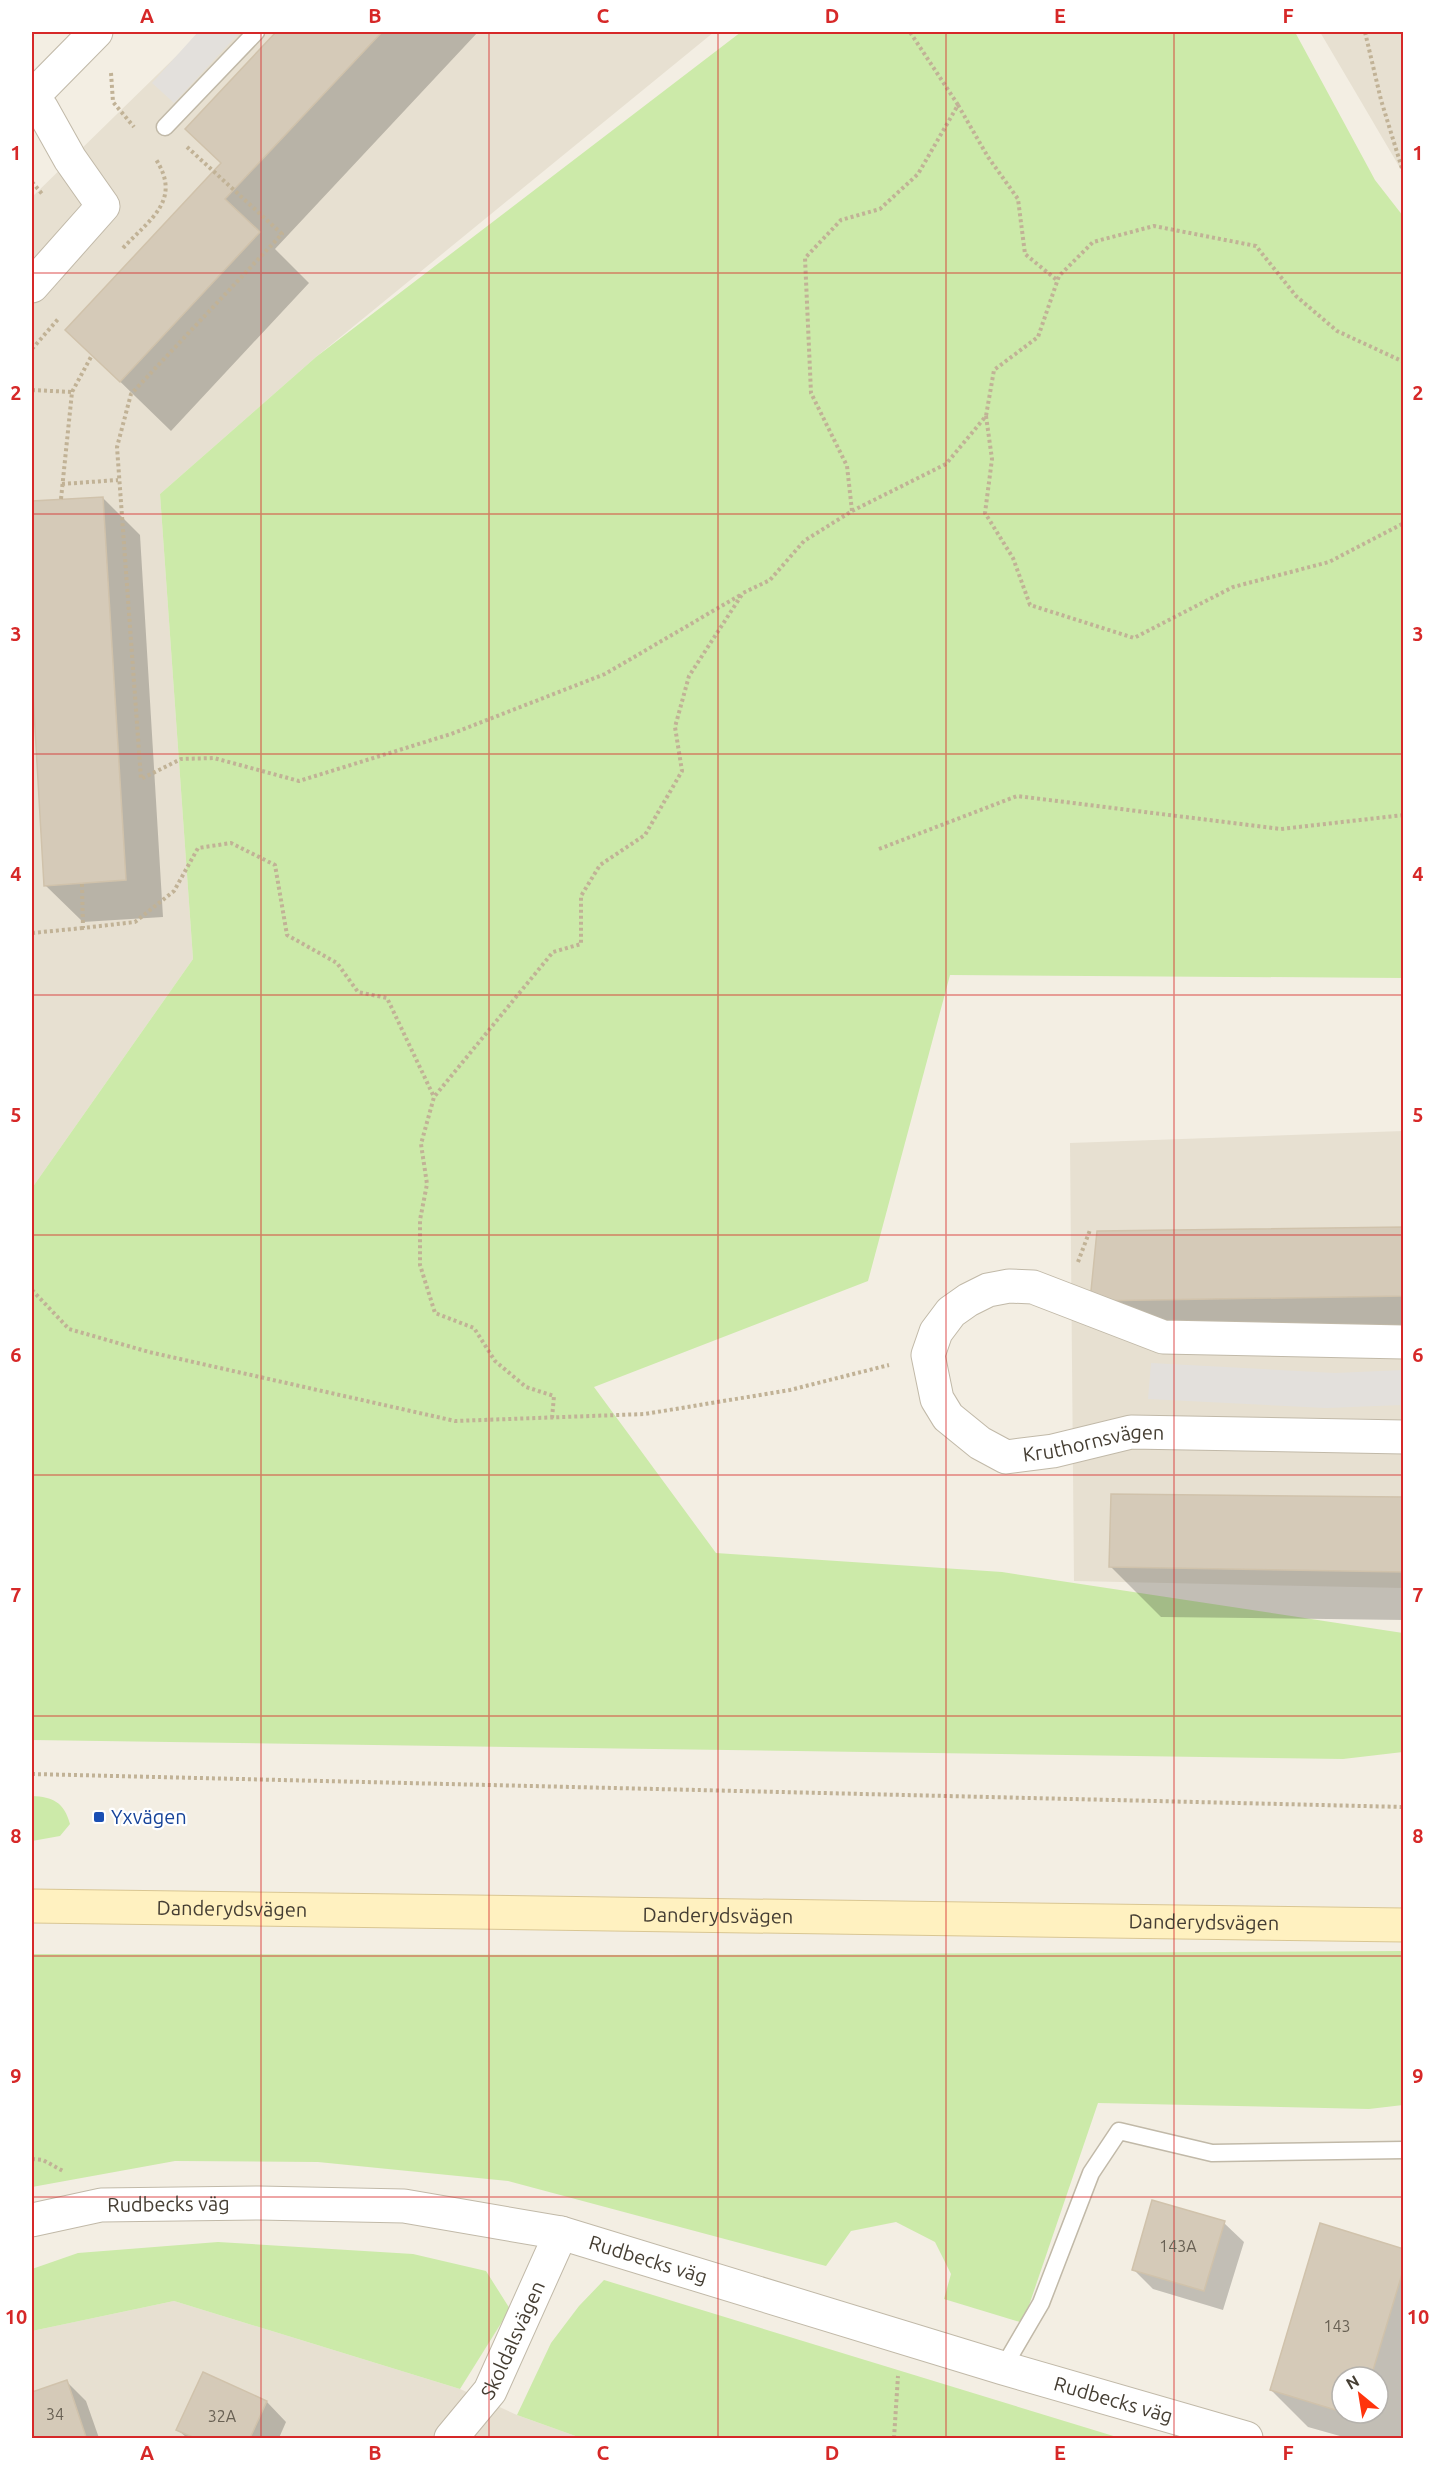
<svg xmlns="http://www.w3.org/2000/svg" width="1435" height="2470" viewBox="0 0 1435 2470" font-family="Ubuntu,sans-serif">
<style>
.residential{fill:#e7e0d1}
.green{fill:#cceaa9}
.parking{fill:#e3e0dc}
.shadow{fill:#0003;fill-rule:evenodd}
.building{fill:#d5cab8;stroke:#d0c2ab;stroke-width:1.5}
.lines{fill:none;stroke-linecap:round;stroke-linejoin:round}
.lane-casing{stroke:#c1b9a8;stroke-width:19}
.street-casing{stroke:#c1b9a8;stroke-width:35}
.secondary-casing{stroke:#d9c692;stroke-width:35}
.path{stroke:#c1b296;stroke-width:4;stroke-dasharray:3 3;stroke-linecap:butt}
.lane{stroke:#fff;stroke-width:16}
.street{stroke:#fff;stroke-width:33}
.secondary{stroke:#fff1c0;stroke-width:33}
.grid{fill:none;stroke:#d62828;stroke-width:1.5;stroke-opacity:0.55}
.transit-dot{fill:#1a4fb4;stroke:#fff;stroke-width:2}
.labels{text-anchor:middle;stroke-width:4.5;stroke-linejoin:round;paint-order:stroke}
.number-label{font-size:16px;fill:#696154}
.street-label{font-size:20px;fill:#453e33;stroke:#fff}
.transit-label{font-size:20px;fill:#164399;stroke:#fff;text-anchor:start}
.neatline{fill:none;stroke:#d62828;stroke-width:2}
.grid-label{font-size:20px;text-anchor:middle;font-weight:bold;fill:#d62828}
</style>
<rect width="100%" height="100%" fill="#f3eee3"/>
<path class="residential" d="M201,32H714L316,357L160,494L193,959L32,1188V197Z
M1320,32H1403V173L1356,93Z
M1403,1131V1588L1074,1581L1070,1143Z
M174,2301L460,2389L517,2415L581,2438H32V2331Z"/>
<path class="green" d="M741,32H1295L1375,180L1403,216V978L950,975L868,1281L594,1387L716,1553L1002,1572L1403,1633V1752L1343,1759L32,1740V1188L193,959L160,494L316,357Z
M32,1796C53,1797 64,1802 70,1824L60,1836L32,1841Z
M1403,1951V2105L1369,2109L1098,2103L1023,2323L944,2299L951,2274L935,2242L896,2222L851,2231L826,2266L508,2181L318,2162L175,2161L32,2187V1954L669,1955Z
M218,2242L413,2254L486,2271L510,2309L460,2389L174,2301L32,2331V2269L78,2253Z
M604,2280L1120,2438H581L517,2415L551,2343L579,2306Z"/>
<path class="parking" d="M198,32H240L174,103L152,83Z
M1151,1363L1335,1373L1403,1370V1405L1326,1408L1148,1399Z"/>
<path class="shadow" d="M278,32H478L275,249L309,283L171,431L67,330L222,164L187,129Z
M103,498L140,535L163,917L83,922L45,885L32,651V503Z
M1404,1229V1333L1129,1338L1092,1300Z
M1404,1499V1620L1161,1617L1111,1567Z
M1224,2223L1244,2242L1223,2310L1153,2289L1133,2269Z
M1404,2250V2427L1400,2438H1347L1308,2427L1271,2390ZM1342,2377H1378V2413H1342Z
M204,2374L267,2402L286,2422L279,2438H187L178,2430Z
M67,2382L86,2401L99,2438H32V2394Z"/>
<path class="building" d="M276,32H382L225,199L260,232L120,382L65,330L221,163L185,129Z
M103,497L126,880L44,886L32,676V501Z
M1404,1227V1296L1090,1301L1097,1231Z
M1111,1494L1404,1497V1572L1109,1567Z
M1152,2200L1225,2221L1204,2291L1132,2270Z
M1320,2223L1404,2249V2275L1402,2274L1371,2377H1342V2412L1270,2390Z
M203,2372L267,2401L250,2438H195L176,2430Z
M67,2380L86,2437L32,2438V2392Z"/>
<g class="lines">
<defs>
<path id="lane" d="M165,127L256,32
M1003,2368L1041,2303L1091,2173L1119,2131L1212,2153L1404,2150"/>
<g id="street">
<path d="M32,97L96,32"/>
<path d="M32,286L103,206L70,159L42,109L32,96"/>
<path id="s1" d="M1404,1342L1163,1337L1033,1287L1009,1286L988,1290L968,1300L951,1312L936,1332L928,1355L937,1399L948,1417L980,1443L1006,1457L1053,1451L1131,1432L1404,1437"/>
<path id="s2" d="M32,2220L101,2205L259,2203L404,2206L561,2233L1003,2368L1246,2438"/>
<path id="s3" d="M451,2438L490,2391L561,2233"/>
</g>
<g id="secondary">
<path id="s4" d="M32,1906L1404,1925"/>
</g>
</defs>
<use href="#lane" class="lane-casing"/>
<use href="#street" class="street-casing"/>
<use href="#secondary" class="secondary-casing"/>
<path class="path" d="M1365,32L1381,100L1404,175
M111,73L113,102L134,127
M958,105L988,157L1018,199L1025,254L1058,281
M187,147L282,234L131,394L117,447L141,779L181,759L214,758L299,781L451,734L605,674L742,594
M32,182L43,195
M123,248C150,219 183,200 155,158
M32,349L59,318
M32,390L72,392
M986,416L992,459L985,513L1013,558L1030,605L1134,638L1233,587L1329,562L1404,523
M62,484L118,480
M61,499L72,392L92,355
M852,511L946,464L986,416L994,370L1038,337L1059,276L1093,242L1154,226L1256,246L1296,296L1337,331L1404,362
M879,849L1017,796L1281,829L1404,815
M82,884L83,928L135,922L174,891L198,848L231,843L275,865L287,935L337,963L358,992L387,998L434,1097
M32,933L83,928
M1078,1262L1090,1230
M32,1290L69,1329L149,1352L455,1421L645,1414L790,1390L889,1365
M552,1418L554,1396L526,1387L495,1361L474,1328L435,1313L420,1265V1220L427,1184L421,1144L434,1097L553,952L581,944V896L600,865L645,835L682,771L675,727L689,676L743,593L770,580L804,541L852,511L847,466L811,393L805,258L841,220L880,209L918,174L958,105L910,32
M32,1774L1404,1807
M32,2159L43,2160L63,2171
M894,2438L898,2376"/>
<use href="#lane" class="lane"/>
<use href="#street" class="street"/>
<use href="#secondary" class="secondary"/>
</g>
<path class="grid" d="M261,32V2438M489,32V2438M718,32V2438M946,32V2438M1174,32V2438M32,273H1404M32,514H1404M32,754H1404M32,995H1404M32,1235H1404M32,1475H1404M32,1716H1404M32,1956H1404M32,2197H1404"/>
<rect class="transit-dot" x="93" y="1811" width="12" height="12" rx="3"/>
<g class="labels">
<g class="number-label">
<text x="1178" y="2252">143A</text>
<text x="1337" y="2332">143</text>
<text x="55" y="2420">34</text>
<text x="222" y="2422">32A</text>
</g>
<g class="street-label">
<text dy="7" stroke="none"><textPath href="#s1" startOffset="744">Kruthornsvägen</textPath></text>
<text dy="7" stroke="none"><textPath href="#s4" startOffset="200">Danderydsvägen</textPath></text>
<text dy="7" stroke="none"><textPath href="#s4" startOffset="686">Danderydsvägen</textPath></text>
<text dy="7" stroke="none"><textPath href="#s4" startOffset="1172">Danderydsvägen</textPath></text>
<text dy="7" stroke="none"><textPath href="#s2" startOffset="138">Rudbecks väg</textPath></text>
<text dy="7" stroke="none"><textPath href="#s2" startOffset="624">Rudbecks väg</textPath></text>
<text dy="7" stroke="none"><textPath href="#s3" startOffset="117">Skoldalsvägen</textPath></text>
<text dy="7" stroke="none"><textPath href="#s2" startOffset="1110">Rudbecks väg</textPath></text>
</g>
<g class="transit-label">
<text x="111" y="1824">Yxvägen</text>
</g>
</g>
<rect width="1435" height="2470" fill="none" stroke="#ffffff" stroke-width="66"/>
<g transform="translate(1360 2395) rotate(330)"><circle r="28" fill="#ffffff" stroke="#b5b2ad" stroke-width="1.5"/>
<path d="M0-4.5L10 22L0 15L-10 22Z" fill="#ff340d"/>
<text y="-9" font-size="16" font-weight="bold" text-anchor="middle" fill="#453e33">N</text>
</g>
<rect x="33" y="33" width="1369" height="2404" class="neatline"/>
<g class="grid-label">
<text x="147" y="23">A</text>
<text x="375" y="23">B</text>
<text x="603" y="23">C</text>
<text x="832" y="23">D</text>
<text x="1060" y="23">E</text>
<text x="1288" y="23">F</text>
<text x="16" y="160">1</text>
<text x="1418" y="160">1</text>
<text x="16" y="400">2</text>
<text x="1418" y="400">2</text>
<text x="16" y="641">3</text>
<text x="1418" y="641">3</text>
<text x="16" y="881">4</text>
<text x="1418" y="881">4</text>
<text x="16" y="1122">5</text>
<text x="1418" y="1122">5</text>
<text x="16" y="1362">6</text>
<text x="1418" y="1362">6</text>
<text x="16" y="1602">7</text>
<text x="1418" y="1602">7</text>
<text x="16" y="1843">8</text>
<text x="1418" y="1843">8</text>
<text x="16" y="2083">9</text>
<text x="1418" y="2083">9</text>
<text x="16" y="2324">10</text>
<text x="1418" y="2324">10</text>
<text x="147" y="2460">A</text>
<text x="375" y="2460">B</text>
<text x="603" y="2460">C</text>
<text x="832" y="2460">D</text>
<text x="1060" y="2460">E</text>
<text x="1288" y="2460">F</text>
</g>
</svg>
